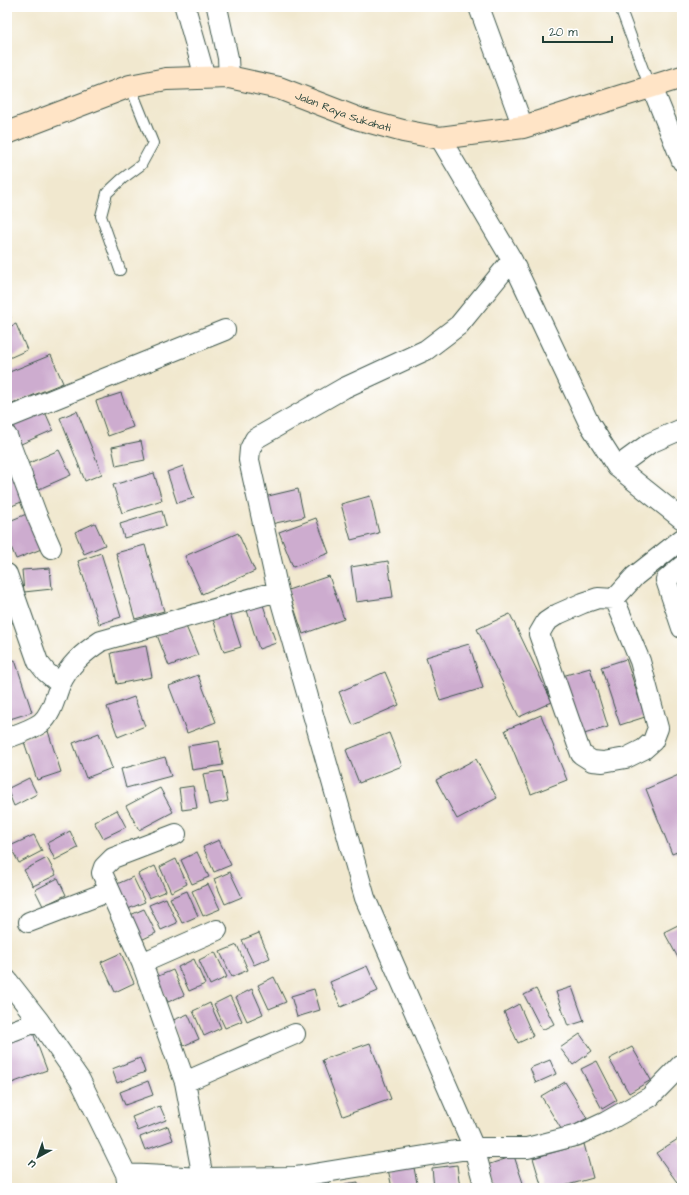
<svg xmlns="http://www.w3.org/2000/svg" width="689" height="1195" viewBox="0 0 689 1195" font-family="'Architects Daughter',sans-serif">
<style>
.building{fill:#cdaccf}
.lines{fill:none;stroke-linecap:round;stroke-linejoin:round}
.lane-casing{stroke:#3e574b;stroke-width:12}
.street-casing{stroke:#3e574b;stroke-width:22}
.secondary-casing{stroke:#3e574b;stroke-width:24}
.lane{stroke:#fff;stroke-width:10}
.street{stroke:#fff;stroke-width:20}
.secondary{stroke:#ffe4c6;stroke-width:22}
.labels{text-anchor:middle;stroke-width:4;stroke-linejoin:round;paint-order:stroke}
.street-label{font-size:11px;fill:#1f3d34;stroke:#fff}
</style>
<rect width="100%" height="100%" fill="#fff"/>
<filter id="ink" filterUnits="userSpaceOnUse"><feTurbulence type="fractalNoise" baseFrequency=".025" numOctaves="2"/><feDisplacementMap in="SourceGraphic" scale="8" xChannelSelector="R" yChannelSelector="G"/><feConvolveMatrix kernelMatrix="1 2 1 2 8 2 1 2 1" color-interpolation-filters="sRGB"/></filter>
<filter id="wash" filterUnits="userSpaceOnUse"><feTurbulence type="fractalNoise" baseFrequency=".012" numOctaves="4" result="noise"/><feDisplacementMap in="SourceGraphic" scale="16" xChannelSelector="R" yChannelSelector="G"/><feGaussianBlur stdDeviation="0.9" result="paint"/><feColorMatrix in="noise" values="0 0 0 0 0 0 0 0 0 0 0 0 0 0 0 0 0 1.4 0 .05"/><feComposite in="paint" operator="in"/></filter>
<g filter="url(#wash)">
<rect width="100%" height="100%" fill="#f1e8cf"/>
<g id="blocks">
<path class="building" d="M7,310L11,318L7,320Z
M16,324L27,350L7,359V328Z
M51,355L63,383L12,404L7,392V373Z
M121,393L133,427L108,436L96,401Z
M42,405L53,430L21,444L10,419Z
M77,411L102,474L85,481L60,418Z
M141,441L145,460L116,466L112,447Z
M59,450L71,475L39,489L27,464Z
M11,465L26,500L7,508V467Z
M183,466L194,498L177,503L167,472Z
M154,473L162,500L122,513L113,485Z
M298,489L304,517L271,524L264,497Z
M370,496L379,533L351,540L341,504Z
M162,511L166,526L124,538L120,524Z
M29,513L44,548L16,559L7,537V522Z
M316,518L329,553L293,567L279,532Z
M95,523L105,545L84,554L75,532Z
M238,533L255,571L202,594L185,556Z
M145,545L164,611L135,619L116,553Z
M101,553L121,617L99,624L78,561Z
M388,561L393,597L356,602L351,567Z
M50,568L52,589L24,592L22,570Z
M329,576L344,619L303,634L288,590Z
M7,591L19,620L7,625Z
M262,602L276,643L259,649L246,607Z
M230,613L241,647L224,652L213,619Z
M510,614L552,702L519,717L477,629Z
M185,624L198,655L169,666L157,635Z
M469,644L483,688L440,701L426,657Z
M146,646L152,677L117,684L111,653Z
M626,659L645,717L620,725L601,667Z
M15,660L32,712L7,720V662Z
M590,668L608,727L577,736L559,677Z
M385,672L399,705L353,725L339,692Z
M198,675L216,722L187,733L169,686Z
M134,697L145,726L118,737L107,707Z
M541,715L567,780L531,794L505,730Z
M48,731L61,772L37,780L23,739Z
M99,733L112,768L86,778L73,743Z
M389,733L402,766L359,783L346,750Z
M219,741L223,765L192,770L188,746Z
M165,757L171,776L126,788L121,769Z
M476,759L497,798L457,819L436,780Z
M222,771L228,801L209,805L203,774Z
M681,774L682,850L672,854L646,789Z
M29,778L37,794L14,806L7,789Z
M193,786L197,808L182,810L179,788Z
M160,788L173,812L139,830L126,806Z
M117,810L126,827L103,838L94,822Z
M70,831L78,848L55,860L47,843Z
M34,835L42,851L19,863L10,846Z
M219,840L231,865L214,872L203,847Z
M197,852L209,877L192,884L181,860Z
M47,858L56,875L33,886L24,870Z
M176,859L187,884L171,892L160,867Z
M155,866L166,891L149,898L138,874Z
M230,872L242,897L225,904L214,879Z
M133,877L145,902L128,909L117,884Z
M58,878L66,895L43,906L35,890Z
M208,884L220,909L203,916L192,891Z
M187,891L198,916L182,923L170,898Z
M166,898L177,923L161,930L149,905Z
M144,909L156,933L139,941L128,916Z
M682,923V965L664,932Z
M259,933L270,958L254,965L242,940Z
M237,945L248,970L232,977L220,952Z
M215,952L227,977L210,985L199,960Z
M121,953L134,983L115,992L101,962Z
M194,959L205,984L189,991L178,967Z
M367,966L378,991L341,1007L330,982Z
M173,970L184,995L168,1002L156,977Z
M274,977L286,1002L269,1009L258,985Z
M572,987L584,1021L568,1026L556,992Z
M252,989L263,1014L247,1021L236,997Z
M314,989L320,1010L297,1017L291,996Z
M536,989L554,1024L542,1030L524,995Z
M230,996L242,1021L225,1028L214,1004Z
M210,1003L221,1028L204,1036L193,1011Z
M519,1004L533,1036L518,1043L504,1012Z
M188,1014L199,1039L183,1046L171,1021Z
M32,1030L47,1070L9,1084L7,1077V1038Z
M580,1034L592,1051L573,1065L560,1048Z
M370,1043L391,1099L343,1116L322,1060Z
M632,1047L651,1080L629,1093L609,1059Z
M140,1058L145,1072L117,1083L112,1069Z
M550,1060L556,1074L536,1083L530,1068Z
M597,1061L617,1100L602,1109L581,1069Z
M148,1081L153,1095L125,1105L120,1092Z
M565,1082L587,1118L563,1132L541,1096Z
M160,1106L166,1120L138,1131L132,1117Z
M168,1126L173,1140L145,1150L140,1137Z
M678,1139L682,1145V1183L679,1185L656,1153Z
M584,1144L593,1178L557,1188H542L533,1158Z
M514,1156L524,1186L518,1188H495L487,1165Z
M413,1163L418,1188H392L388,1169Z
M457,1165L460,1188H434L432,1168Z
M328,1175L329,1188H315L314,1176Z
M159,1181L160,1188H134V1186Z
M298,1182V1188H276V1184Z
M358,1182V1188H345V1184Z"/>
</g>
</g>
<g filter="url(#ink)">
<use href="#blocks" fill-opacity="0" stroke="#3e574b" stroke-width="1"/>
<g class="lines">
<defs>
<path id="lane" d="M620,7L650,88
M120,270L101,216L107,193L122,179L141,165L153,143L130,86"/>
<path id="street" d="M185,7L205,77
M217,7L228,58L229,77
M479,7L523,127
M652,87L682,161
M440,138L512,260L589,423L617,467L682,519
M7,418L225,330
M7,436L37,516L51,548
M617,467L650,443L682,429
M682,566L666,580L682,628
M7,574L38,662L46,672L60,684
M614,599L598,598L583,603L558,614L546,622L539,634L581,754L592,761L603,762L626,758L644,749L653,741L658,728L640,661L614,599L635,576L682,539
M7,738C18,734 31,730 41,723C52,714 55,697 60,685C69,665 83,653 101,641L278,591
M176,834L113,858L104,867L102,873L142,963L185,1082L203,1178
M29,922L110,891
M142,963L217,930
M7,980L39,1021L80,1080L126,1174L128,1188
M7,1033L39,1021
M185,1082L295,1034
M126,1174L203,1178L295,1177L474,1148H527L578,1135L606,1122L650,1097L682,1064
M485,1188L474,1148L365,898L278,591L249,460L250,449L255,439L344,388L426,350L459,325L512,260"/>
<g id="secondary">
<path id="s1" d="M7,133L130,86L166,79L229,77L279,88L359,119L403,131L440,138L523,127L682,77"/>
</g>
</defs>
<use href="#lane" class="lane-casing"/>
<use href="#street" class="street-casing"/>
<use href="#secondary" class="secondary-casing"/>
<use href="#lane" class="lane"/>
<use href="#street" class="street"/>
<use href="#secondary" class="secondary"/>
</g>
</g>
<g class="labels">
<g class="street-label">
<text dy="4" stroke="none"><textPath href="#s1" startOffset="351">Jalan Raya Sukahati</textPath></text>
</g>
</g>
<rect width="689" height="1195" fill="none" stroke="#fff" stroke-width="24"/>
<g transform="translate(38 1157) rotate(220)" stroke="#ffffff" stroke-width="3" paint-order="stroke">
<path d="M0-3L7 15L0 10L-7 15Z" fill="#1f3d34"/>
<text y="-6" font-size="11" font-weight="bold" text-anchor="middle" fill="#1f3d34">U</text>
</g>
<path d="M543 36v6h69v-6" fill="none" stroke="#1f3d34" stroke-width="2"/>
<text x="549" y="36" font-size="12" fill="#1f3d34" stroke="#ffffff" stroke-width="3" paint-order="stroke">20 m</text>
</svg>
